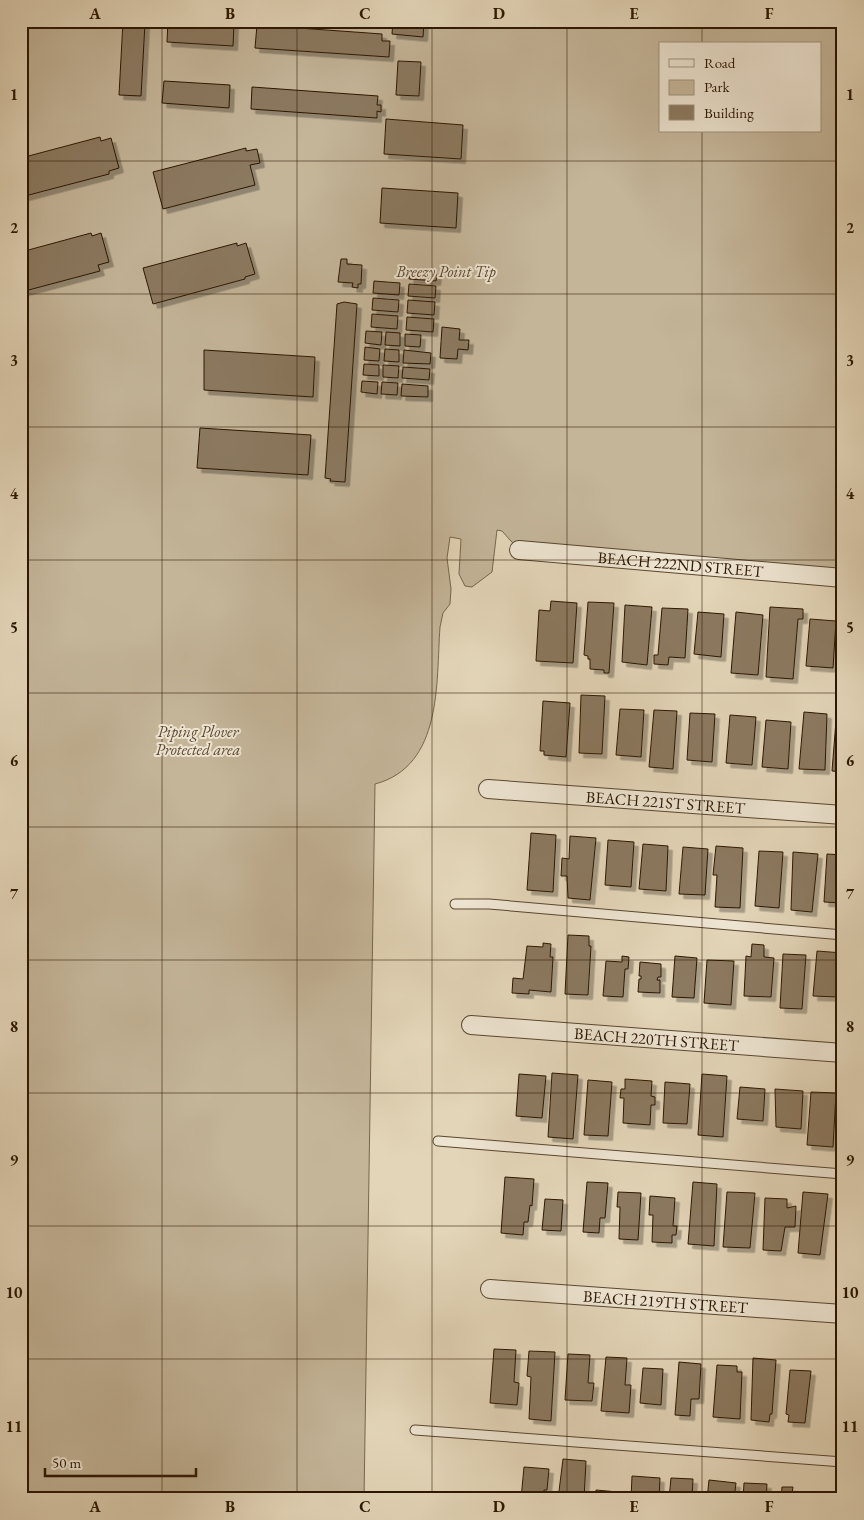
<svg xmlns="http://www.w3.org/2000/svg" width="864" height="1520" viewBox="0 0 864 1520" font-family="'EB Garamond',serif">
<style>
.green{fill:#c4b599;stroke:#78664c;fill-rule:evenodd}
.building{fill:#8b7960;stroke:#2b1600;filter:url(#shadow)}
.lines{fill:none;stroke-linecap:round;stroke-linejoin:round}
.lane-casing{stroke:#59462e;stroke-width:11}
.street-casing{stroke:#59462e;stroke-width:20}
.lane{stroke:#ede4d1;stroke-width:9}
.street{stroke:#ede4d1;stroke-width:18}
.grid{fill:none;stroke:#2b1600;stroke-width:1;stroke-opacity:0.55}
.labels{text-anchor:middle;stroke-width:4;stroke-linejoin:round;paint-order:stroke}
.park-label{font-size:16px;font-style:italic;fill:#59462e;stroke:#ede4d1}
.street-label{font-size:16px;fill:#2b1600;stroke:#ede4d1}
.neatline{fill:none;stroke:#2b1600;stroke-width:2}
.grid-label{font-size:16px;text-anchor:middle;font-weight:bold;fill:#2b1600}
</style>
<defs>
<filter id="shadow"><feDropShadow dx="4.5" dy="4.5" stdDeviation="0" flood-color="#0004"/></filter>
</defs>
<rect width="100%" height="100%" fill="#e3d5b8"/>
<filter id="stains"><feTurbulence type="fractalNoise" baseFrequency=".004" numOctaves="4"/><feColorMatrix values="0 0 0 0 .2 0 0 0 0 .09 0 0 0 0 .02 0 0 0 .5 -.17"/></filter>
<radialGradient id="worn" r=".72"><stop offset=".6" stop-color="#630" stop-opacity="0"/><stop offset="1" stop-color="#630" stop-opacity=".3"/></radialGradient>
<path class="green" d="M21,21H843V573L519,550L502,531L497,530L492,572L472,587L465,586L459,574L461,539L450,537L447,558L451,589L450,604L443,613L440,627C436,682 443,766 375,784L364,1499H21ZM660,44H820V131H660Z"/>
<path class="building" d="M123,21L145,23L141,96L119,95Z
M168,21L234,24L233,46L167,42Z
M393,21H424L423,37L392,34Z
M257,25L382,34V41H390L389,57L255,48Z
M398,61L421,62L419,96L396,95Z
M164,81L230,85L229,108L162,103Z
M252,87L378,96L377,105H381V112L377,111V118L251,109Z
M386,119L463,125L461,159L384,154Z
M100,137L101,141L111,138L119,168L109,171V174L21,197V158Z
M246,148V151L257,149L260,163L250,165L255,185L163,209L153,172Z
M382,188L458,193L456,228L380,223Z
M91,233L92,236L101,233L109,262L98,265L100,271L21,292V252Z
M237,243V246L246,243L255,274L245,277V279L153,304L143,268Z
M341,259H347V264L362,265L361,284H358V288L352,287L353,283L338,282Z
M410,273L437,275L436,281L409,279Z
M374,281L400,283L399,295L373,293Z
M409,284L436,286L435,298L408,296Z
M373,298L399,300L398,312L372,310Z
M408,300L435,302L434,315L407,313Z
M344,302L357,304L345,482L330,481L331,479L325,478L337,304Z
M372,314L398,316L397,329L371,327Z
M407,317L434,319L433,332L406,330Z
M442,327L460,329L459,340H469L468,350L458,349L457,359L440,358Z
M366,331L382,332L381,345L365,343Z
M386,332L400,333V346L385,345Z
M405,334L421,335L420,347L405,346Z
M365,347L380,349L379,361L364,360Z
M385,349L399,350V362L384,361Z
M204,350L315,357L313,397L204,390Z
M404,350L431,353L430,364L403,363Z
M364,364L379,365V376L363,375Z
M383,365L399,366L398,378L383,377Z
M403,367L430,369L429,380L402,378Z
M362,381L378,382L377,394L361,392Z
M382,382L398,383L397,395L381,394Z
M402,384L428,386V397L401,396Z
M200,428L311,435L308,475L197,468Z
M551,601L577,603L573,663L536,661L539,610L550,611Z
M588,602L614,603L609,673H604V670L590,669V659H588V656L584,655Z
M625,605L652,607L647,665L622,662Z
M770,607L803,609V619H798L793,679L766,677Z
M662,608L688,609L685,658L669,657L668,665L654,664V655H658Z
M698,612L724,614L721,657L694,654Z
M736,612L763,615L758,675L731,673Z
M810,619L836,621L833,668L806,666Z
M581,695L605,696L602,754L579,753Z
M543,701L570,703L566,757L544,755V751H540Z
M620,709L644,710L641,757L616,755Z
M654,710L677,711L673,769L649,767Z
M804,712L827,714L825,770L799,769Z
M690,713L715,714L712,762L687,760Z
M730,715L756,717L752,765L726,763Z
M766,720L791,722L788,769L762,767Z
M836,721H843V772L832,771Z
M531,833L556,835L553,892L527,890Z
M570,836L596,838L590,900L568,898L567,876H561L562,858L569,859Z
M608,840L634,842L631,887L605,885Z
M643,844L668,846L666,891L639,889Z
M716,846L743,848L740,908L715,907L717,875H713Z
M683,847L708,849L705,895L679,894Z
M759,851L783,852L779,908L755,906Z
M793,852L818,854L812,912L791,910Z
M827,854L843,855V903L824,902Z
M568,935L589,936V946H591L588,995L565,994Z
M543,943L551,944L550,957H553L551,992L529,990V994L512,993L513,978L523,979L527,946L543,947Z
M752,944L764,945V957L774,958L771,997L744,996L746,956L751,957Z
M817,951L843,953L840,969L843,970V989H839V997L813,996Z
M783,954L806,955L802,1009L780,1008Z
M622,956L629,957L628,969H625L623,997L603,996L606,961L622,962Z
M675,956L697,958L694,998L672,997Z
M707,960L734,961L731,1005L704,1003Z
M640,962L661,964V977H658L657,980H660V993L638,992L639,979H641V976H639Z
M552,1073L578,1075L573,1139L548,1137Z
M519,1074L546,1076L542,1118L516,1116Z
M702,1074L727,1076L723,1137L698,1135Z
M625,1079L652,1081L651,1096L655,1097V1105H651L650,1125L623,1123L624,1098H620L621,1089H625Z
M588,1080L612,1082L608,1136L584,1135Z
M665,1082L690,1084L687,1124L663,1123Z
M740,1087L765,1089L763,1121L737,1119Z
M775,1089L803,1091L801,1129L776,1127Z
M811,1092L836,1093L833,1147L807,1145Z
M505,1177L534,1179L532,1206L530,1205L528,1222H524L523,1235L501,1233Z
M587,1182L608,1183L605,1218H600L599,1233L583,1232Z
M693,1182L717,1184L714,1246L688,1244Z
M618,1192L641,1193L638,1240L619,1239L620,1207H617Z
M727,1192L755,1193L750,1248L723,1247Z
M803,1192L828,1194L820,1255L798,1253Z
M650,1196L675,1198L673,1226H677L676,1235H672V1243L652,1242L653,1215H649Z
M765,1198L787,1199V1208L796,1206L795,1227H785L781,1251L763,1250Z
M545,1199L563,1200L561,1231L542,1230Z
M494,1349L516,1350L514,1382L519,1383L517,1405L490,1403Z
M529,1351L555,1352L551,1421L529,1419L531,1377L527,1376Z
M568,1354L590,1355L588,1383H594L592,1401L565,1400Z
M606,1357L627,1358L625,1385H631L629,1413L601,1411Z
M753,1358L776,1360L772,1414H770L769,1422L751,1420Z
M679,1362L701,1364L699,1399H691L690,1416L675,1415Z
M717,1365L737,1366V1372H742L740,1419L713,1417Z
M643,1368L663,1369L661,1405L640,1403Z
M790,1370L811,1371L805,1423L788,1422L789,1415L786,1414Z
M563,1459L586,1461L584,1499H558Z
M524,1467L549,1469L547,1490H544L543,1499H521Z
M632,1476L660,1478L659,1499H631Z
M671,1478L693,1479L692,1499H669Z
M709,1480L736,1483L734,1499H707Z
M744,1483L767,1484L766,1499H743Z
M782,1487H793L792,1494L804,1495V1499H781Z
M596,1490L618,1492V1499H595Z"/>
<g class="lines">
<defs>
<path id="lane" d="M455,904H489L843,935
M438,1141L843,1174
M415,1430L843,1462"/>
<g id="street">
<path id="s1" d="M519,550L843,578"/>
<path id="s2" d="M488,789L843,815"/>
<path id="s3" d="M471,1025L843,1053"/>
<path id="s4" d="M490,1289L843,1314"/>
</g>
</defs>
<use href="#lane" class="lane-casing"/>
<use href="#street" class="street-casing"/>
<use href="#lane" class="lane"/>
<use href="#street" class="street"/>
</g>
<path class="grid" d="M162,21V1499M297,21V1499M432,21V1499M567,21V1499M702,21V44M702,131V1499M21,161H843M21,294H843M21,427H843M21,560H843M21,693H843M21,827H843M21,960H843M21,1093H843M21,1226H843M21,1359H843"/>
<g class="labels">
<g class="park-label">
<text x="446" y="277">Breezy Point Tip</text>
<text x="198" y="737">Piping Plover<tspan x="198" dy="18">Protected area</tspan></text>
</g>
<g class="street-label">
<text dy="6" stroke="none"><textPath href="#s1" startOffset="162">BEACH 222ND STREET</textPath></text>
<text dy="6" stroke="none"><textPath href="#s2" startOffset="178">BEACH 221ST STREET</textPath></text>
<text dy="6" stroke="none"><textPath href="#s3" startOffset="186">BEACH 220TH STREET</textPath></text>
<text dy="6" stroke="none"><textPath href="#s4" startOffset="176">BEACH 219TH STREET</textPath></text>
</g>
</g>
<rect width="864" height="1520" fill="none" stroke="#e3d5b8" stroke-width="55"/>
<rect x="659" y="42" width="162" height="90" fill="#ede4d1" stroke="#9f927d"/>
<rect x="669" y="59" width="25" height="8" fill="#ede4d1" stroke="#9f927d"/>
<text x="704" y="68" font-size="15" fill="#2b1600">Road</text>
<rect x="669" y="80" width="25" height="15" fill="#c4b599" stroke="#9f927d"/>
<text x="704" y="92" font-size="15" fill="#2b1600">Park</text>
<rect x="669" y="105" width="25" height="15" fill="#8b7960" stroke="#9f927d"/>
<text x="704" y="118" font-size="15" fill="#2b1600">Building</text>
<path d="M45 1468v8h151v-8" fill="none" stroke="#2b1600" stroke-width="2.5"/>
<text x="52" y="1468" font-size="15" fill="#2b1600" stroke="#ede4d1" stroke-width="4" paint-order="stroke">50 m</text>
<rect x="28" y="28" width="808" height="1464" class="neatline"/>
<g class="grid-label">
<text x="95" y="19">A</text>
<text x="230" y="19">B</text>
<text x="365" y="19">C</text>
<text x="499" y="19">D</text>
<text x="634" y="19">E</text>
<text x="769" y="19">F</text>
<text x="14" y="100">1</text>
<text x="850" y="100">1</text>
<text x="14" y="233">2</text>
<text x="850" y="233">2</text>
<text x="14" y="366">3</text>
<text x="850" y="366">3</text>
<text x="14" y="499">4</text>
<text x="850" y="499">4</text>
<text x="14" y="633">5</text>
<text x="850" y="633">5</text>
<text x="14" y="766">6</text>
<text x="850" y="766">6</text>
<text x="14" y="899">7</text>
<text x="850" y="899">7</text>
<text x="14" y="1032">8</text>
<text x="850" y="1032">8</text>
<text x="14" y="1165">9</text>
<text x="850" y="1165">9</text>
<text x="14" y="1298">10</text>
<text x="850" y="1298">10</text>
<text x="14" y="1432">11</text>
<text x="850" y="1432">11</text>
<text x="95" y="1512">A</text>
<text x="230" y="1512">B</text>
<text x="365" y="1512">C</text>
<text x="499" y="1512">D</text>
<text x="634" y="1512">E</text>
<text x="769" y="1512">F</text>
</g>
<rect width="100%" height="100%" filter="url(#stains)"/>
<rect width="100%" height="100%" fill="url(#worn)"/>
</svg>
